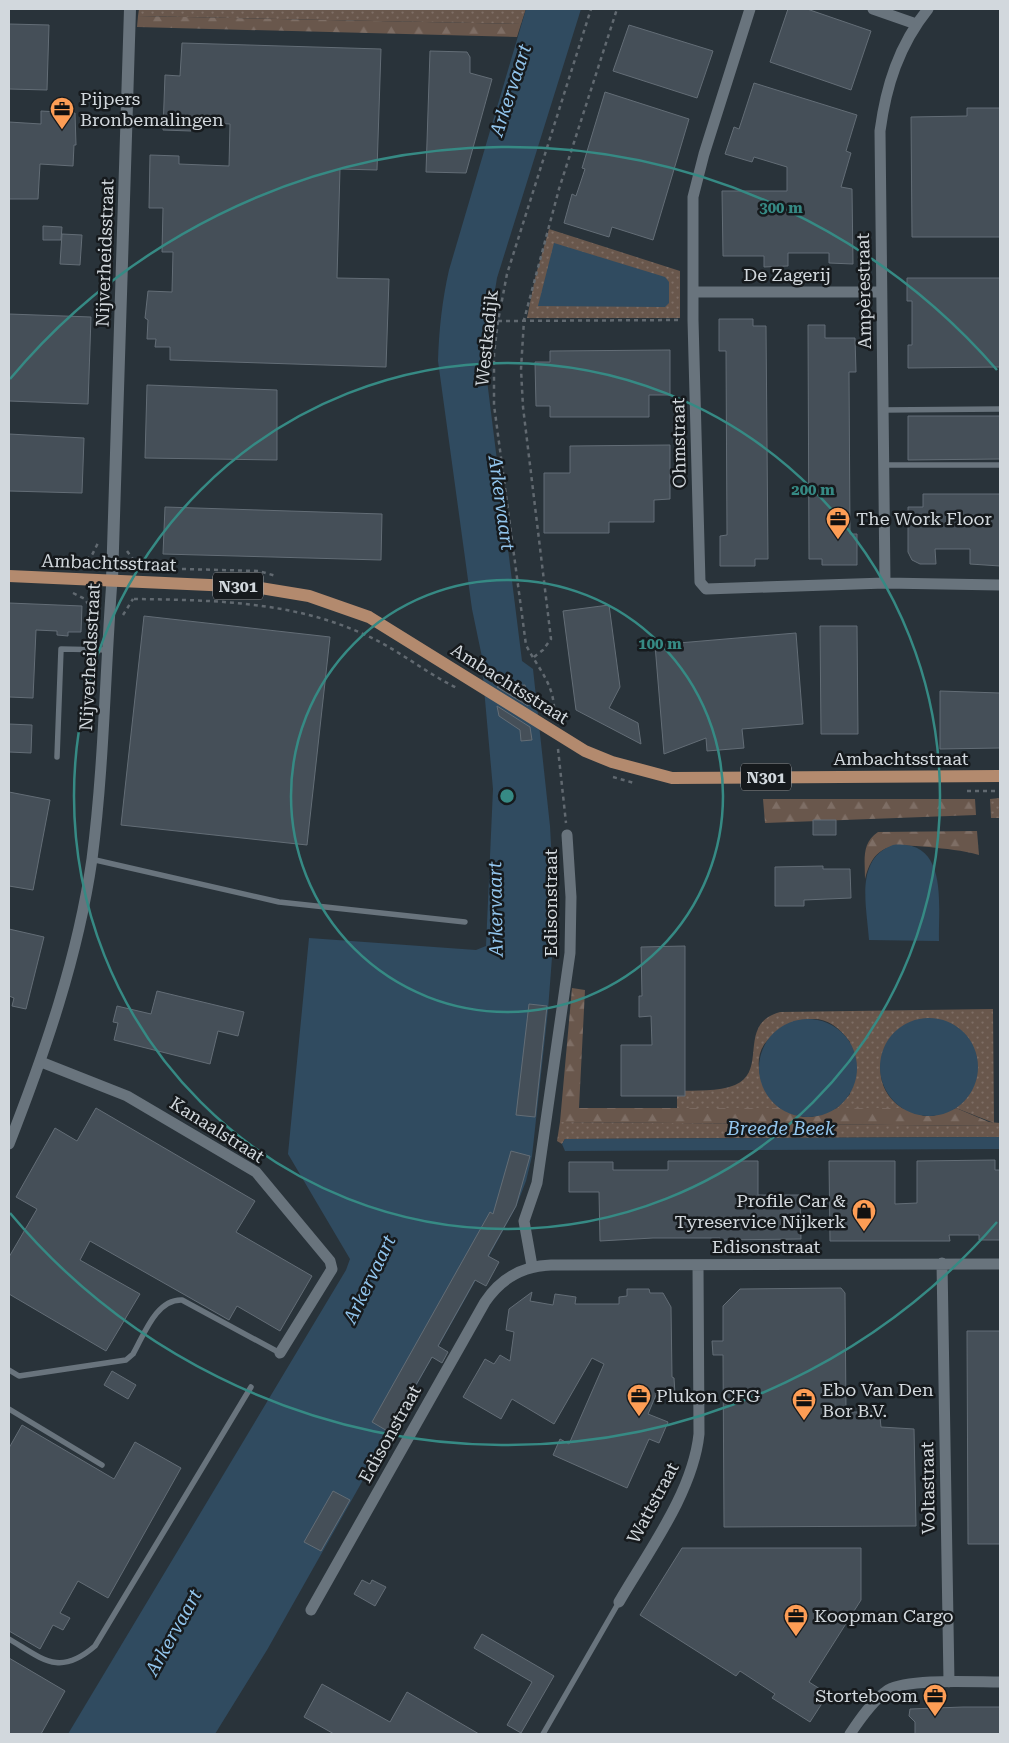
<svg xmlns="http://www.w3.org/2000/svg" width="1009" height="1743" viewBox="0 0 1009 1743" font-family="'Roboto Serif',serif">
<style>
.grass{fill:url(#grass-dots)}
.forest{fill:url(#forest-firs)}
.water{fill:#304b60}
.building{fill:#454f58;stroke:#636d76}
.lines{fill:none;stroke-linecap:round;stroke-linejoin:round}
.path{stroke:#616970;stroke-width:2.5;stroke-dasharray:4 4;stroke-linecap:butt}
.service{stroke:#69747d;stroke-width:5.5}
.minor{stroke:#69747d;stroke-width:11}
.tertiary{stroke:#69747d;stroke-width:12}
.primary{stroke:#b38a6e;stroke-width:12}
.ring{fill:none;stroke:#368a84;stroke-width:2.5}
.labels{text-anchor:middle;stroke-width:5;stroke-linejoin:round;paint-order:stroke}
.shield{fill:#161a1d;stroke:#9a9fa3;stroke-width:1}
.shield-label{font-size:16px;font-weight:bold;fill:#d2d8dd}
.poi-label{font-size:18px;fill:#d2d8dd;stroke:#161a1d;text-anchor:start}
.street-label{font-size:18px;fill:#d2d8dd;stroke:#161a1d}
.water-label{font-size:19px;font-style:italic;fill:#92c5ed;stroke:#161a1d}
.centre{fill:#368a84;stroke:#161a1d;stroke-width:2.5}
.ring-label{font-size:15px;text-anchor:middle;font-weight:bold;fill:#368a84;stroke:#161a1d;stroke-width:5;stroke-linejoin:round;paint-order:stroke}
</style>
<defs>
<pattern id="grass-dots" width="8" height="8" patternUnits="userSpaceOnUse" patternTransform="scale(1.25)"><rect width="8" height="8" fill="#69574c"/><path d="M2 2h.1M6 6h.1" fill="none" stroke="#7e6e65" stroke-width="1.8" stroke-linecap="round"/></pattern>
<pattern id="forest-firs" width="22" height="20" patternUnits="userSpaceOnUse" patternTransform="scale(1.25)"><rect width="22" height="20" fill="#69574c"/><path d="M5 1l3.5 6h-7zM16 11l3.5 6h-7z" fill="#7e6e65"/></pattern>
</defs>
<rect width="100%" height="100%" fill="#29333a"/>
<path class="grass" d="M139,9H526L521,24L138,16Z
M549,229L680,271V318H527L535,278Z
M1000,798V818H991L990,799Z
M993,1009L994,1123L956,1108L977,1075V1057L905,1025C876,1044 870,1088 902,1108H837L850,1094V1042C832,1018 813,1012 788,1028C782,1031 773,1035 768,1040C749,1058 762,1094 780,1108H677V1091C696,1090 718,1092 735,1085C769,1071 736,1024 780,1012Z
M560,1122L1000,1126V1137L565,1139L562,1144L557,1141Z"/>
<path class="forest" d="M138,16L521,24L517,37L137,27Z
M763,799H975L976,815L765,823Z
M977,831L979,855C962,850 946,849 929,847C896,844 874,841 865,879C865,861 861,843 878,832Z
M572,988L585,990L579,1108H780L803,1117H812L837,1108H902L924,1116H933L956,1108L989,1122L1000,1123V1126L560,1122Z"/>
<path class="water" d="M526,9H581L497,278L484,356L522,661L533,669L550,826L555,918L548,1010L532,1156L526,1181L516,1207L472,1287L267,1650L215,1734H68L346,1270L350,1259L288,1154L309,938L476,950L486,946L493,789L482,666L483,662L472,609L438,361C439,330 442,301 449,270Z
M554,243L665,277L669,282V303L665,307L538,306Z
M893,845C949,839 938,905 939,941L869,940C867,907 854,859 893,845Z
M880 1067a49 49 0 1 1 98 0a49 49 0 1 1-98 0Z
M759 1068a49 49 0 1 1 98 0a49 49 0 1 1-98 0Z
M1000,1137V1149L565,1151L562,1144L565,1139Z"/>
<path class="building" d="M788,9H807L871,31L851,90L770,62Z
M9,24L49,25L47,90L9,89Z
M629,25L713,51L697,98L613,71Z
M182,43L381,49L377,170L340,169L337,278L389,279L386,367L170,360V347H155L156,339H147L148,320L145,318L148,291L172,292L173,252H162L163,208H149L150,155L179,156V164L229,166L230,124L192,122L191,131L163,130L165,75L180,76Z
M430,51L467,52L470,57V73L492,79L466,173L426,172Z
M754,83L857,115L846,151L851,153L841,187L852,189L853,264L829,263V253H788V266L764,267V256H723L722,191H787V167L754,157L752,162L725,154L734,127L739,129Z
M605,92L689,119L653,240L612,227L609,237L564,223L572,194L576,196L585,169L582,168Z
M967,108H1000V237H912L911,117L967,116Z
M41,111L75,113L76,145H74L73,166L40,164L38,199H9V122L41,124Z
M43,226L62,227L61,240H43Z
M62,234L82,235L80,265L60,264Z
M907,278H1000V367L908,368V345H912V301H907Z
M9,314L91,317L88,404L9,401Z
M719,319H753V326H766L768,559H755V566H720V536L727,535L726,351H719Z
M808,325H825V338H855L856,372H849L850,534H857V565H822V559H809Z
M670,350V395H649V417H550V406H536L535,362H550V351Z
M147,385L277,390V460L145,458Z
M908,416H1000V459L908,460Z
M9,434L84,438L82,493L9,491Z
M670,445V499L654,500V522H609V533H544V473H570V446Z
M923,494H1000V566L970,564V549H935L936,564H920L912,560L908,552V507H923Z
M165,507L382,514L381,560L163,554Z
M9,603L82,606L81,632H68V636L57,635V631L36,630L33,698L9,697Z
M609,605L620,687L609,708L638,723L641,744L576,710L563,611Z
M144,616L330,637L307,845L121,825Z
M820,626H857L858,734H821Z
M796,633L803,724L742,729L744,748L707,751L706,738L664,754L655,645Z
M525,685L528,706L497,687Z
M940,691L1000,693V748L940,749Z
M497,706L530,727L532,740L521,741L520,730L499,716Z
M9,724L32,725L31,753L9,752Z
M9,792L50,800L33,890L9,886Z
M813,820H836V835H813Z
M823,866V869H850L851,898L804,900V906H775V867Z
M9,929L44,937L26,1009L12,1006L14,998L9,996Z
M685,946V1096H621V1045H652L651,1016L639,1017V996H642L641,947Z
M157,991L244,1012L238,1036L218,1031L210,1064L114,1040L118,1023L113,1022L117,1006L151,1014Z
M529,1004L547,1006L535,1117L516,1115Z
M96,1108L255,1201L236,1232L312,1276L280,1331L237,1306L229,1320L90,1241L80,1260L140,1294L106,1351L9,1294V1257L37,1209L16,1197L55,1128L77,1141Z
M511,1151L530,1156L516,1206L488,1256L499,1262L486,1286L475,1280L438,1346L448,1352L442,1363L432,1357L389,1432L372,1422L490,1212L493,1214Z
M995,1160V1170H1000V1240H979V1235H949L950,1241H830L829,1161H895V1204L917,1203V1161Z
M668,1161H758V1195H800L801,1239L720,1240V1238H653L600,1241L599,1192H569V1162H613V1170H668Z
M841,1288L845,1293L846,1412H876L880,1417L881,1427L914,1429L916,1526L724,1527L723,1355H713L712,1341H723V1306L740,1289Z
M627,1289H649L650,1293H663L671,1307L672,1377L674,1378L675,1394L656,1395L648,1414L668,1422L659,1443L649,1439L627,1488L553,1455L560,1439L569,1444L604,1364L592,1358L554,1424L512,1399L501,1419L463,1397L485,1359L494,1364L500,1355L510,1361L514,1332L506,1330L509,1309L532,1292L530,1301L553,1305L555,1294L576,1297L575,1304H619V1297L627,1296Z
M967,1331H1000V1544H968Z
M112,1371L136,1385L128,1399L104,1385Z
M22,1425L114,1479L135,1442L181,1468L108,1598L78,1581L60,1613L70,1618L63,1630L53,1625L40,1649L9,1631V1448Z
M333,1491L350,1500L321,1551L304,1542Z
M682,1548H861V1600L809,1682L828,1694L810,1722L772,1698L775,1694L740,1671L736,1676L640,1615Z
M362,1580L370,1584L372,1580L386,1587L375,1606L354,1594Z
M482,1634L554,1676L521,1733L507,1725L532,1682L474,1648Z
M9,1658L65,1691L41,1734H9Z
M322,1684L390,1722L407,1692L479,1734H334L304,1717Z
M963,1707H1000V1734H915V1722L909,1716L910,1709Z"/>
<g class="lines">
<path class="path" d="M498,321L681,320
M127,551L135,562L149,568
M80,565L92,555L99,541
M182,569L259,571L276,576
M73,593L85,599L97,619
M134,599C210,600 290,601 361,633C395,647 424,672 457,688
M123,615L133,599
M534,657L543,650L551,639L523,407L521,369L524,320L559,189L617,9
M554,716C556,685 538,669 526,645L494,405V354L498,321L507,274L591,9
M558,749L566,823
M613,777L634,783
M967,791H1000"/>
<path class="service" d="M883,410L1000,409
M883,465H1000
M57,757L61,649L108,650
M91,859L279,902L465,922
M9,1370L19,1376L126,1360L133,1354C144,1335 156,1299 182,1300L280,1353
M9,1409L102,1465
M9,1639C43,1659 59,1677 95,1646L251,1387
M543,1734L619,1602"/>
<path class="minor" d="M750,9L704,154L693,197V320L700,582L706,589L885,583L1000,585
M873,9L916,24
M693,292H881
M885,583L880,131C886,86 899,45 928,9
M41,1062L127,1096L256,1172L330,1261L332,1269L280,1353
M9,1144C45,1052 78,957 92,859C104,766 105,673 112,580
M942,1263L949,1682
M532,1266L524,1221L537,1183L570,953L571,897L567,835
M619,1602C648,1552 693,1492 699,1434L698,1265
M311,1610L485,1302C501,1278 522,1266 551,1265L1000,1264
M850,1734C860,1719 873,1700 888,1690C909,1678 974,1682 1000,1682"/>
<path class="tertiary" d="M112,580L130,9"/>
<path class="primary" d="M9,576L254,587L309,596L369,617L585,751L612,762L672,778L1000,776"/>
</g>
<g class="ring">
<circle cx="507" cy="796" r="216"/>
<circle cx="507" cy="796" r="433"/>
<path d="M997 1222A649 649 0 0 1 10 1213M10 379A649 649 0 0 1 997 370"/>
</g>
<defs>
<symbol id="office-pin" viewBox="-11 -11 22 30"><path d="M0 17L-7.5 6A9.5 9.5 0 1 1 7.5 6Z" fill="#fd9d55" stroke="#161a1d"/><path d="M-6-3h4V-5.5h4V-3h4V5H-6ZM-1-4.5V-3h2v-1.5ZM-6 0V1H6V0Z" fill="#111"/></symbol>
<symbol id="shop-pin" viewBox="-11 -11 22 30"><path d="M0 17L-7.5 6A9.5 9.5 0 1 1 7.5 6Z" fill="#fd9d55" stroke="#161a1d"/><path d="M-5-2.5h2.3a2.7 3.5 0 0 1 5.4 0H5L5.5 6h-11ZM-1.5-2.5h3a1.5 2.3 0 0 0-3 0Z" fill="#111"/></symbol>
</defs>
<g fill-rule="evenodd">
<use href="#office-pin" x="48" y="95" width="28" height="38"/>
<use href="#office-pin" x="824" y="505" width="28" height="38"/>
<use href="#shop-pin" x="850" y="1197" width="28" height="38"/>
<use href="#office-pin" x="625" y="1382" width="28" height="38"/>
<use href="#office-pin" x="790" y="1386" width="28" height="38"/>
<use href="#office-pin" x="782" y="1602" width="28" height="38"/>
<use href="#office-pin" x="921" y="1682" width="28" height="38"/>
</g>
<g class="labels">
<g class="shield">
<rect x="213" y="572.5" width="50" height="27" rx="4"/>
<rect x="741" y="763.5" width="50" height="27" rx="4"/>
</g>
<g class="shield-label">
<text x="238" y="592">N301</text>
<text x="766" y="783">N301</text>
</g>
<g class="poi-label">
<text x="80" y="105">Pijpers<tspan x="80" dy="21">Bronbemalingen</tspan></text>
<text x="856" y="525">The Work Floor</text>
<text x="846" y="1207" text-anchor="end">Profile Car &amp;<tspan x="846" dy="21">Tyreservice Nijkerk</tspan></text>
<text x="822" y="1396">Ebo Van Den<tspan x="822" dy="21">Bor B.V.</tspan></text>
<text x="656" y="1402">Plukon CFG</text>
<text x="814" y="1622">Koopman Cargo</text>
<text x="918" y="1702" text-anchor="end">Storteboom</text>
</g>
<g class="street-label">
<text transform="translate(105 253) rotate(-88)" y="6">Nijverheidsstraat</text>
<text x="787" y="281">De Zagerij</text>
<text transform="translate(864 291) rotate(-91)" y="6">Ampèrestraat</text>
<text transform="translate(487 338) rotate(-84)" y="6">Westkadijk</text>
<text transform="translate(679 443) rotate(-91)" y="6">Ohmstraat</text>
<text transform="translate(109 563) rotate(2)" y="6">Ambachtsstraat</text>
<text transform="translate(90 657) rotate(-87)" y="6">Nijverheidsstraat</text>
<text transform="translate(510 684) rotate(32)" y="6">Ambachtsstraat</text>
<text x="901" y="765">Ambachtsstraat</text>
<text transform="translate(551 903) rotate(-90)" y="6">Edisonstraat</text>
<text transform="translate(217 1130) rotate(32)" y="6">Kanaalstraat</text>
<text x="766" y="1253">Edisonstraat</text>
<text transform="translate(390 1434) rotate(-61)" y="6">Edisonstraat</text>
<text transform="translate(928 1488) rotate(-91)" y="6">Voltastraat</text>
<text transform="translate(653 1503) rotate(-62)" y="6">Wattstraat</text>
</g>
<g class="water-label">
<text transform="translate(510 90) rotate(-72)" y="7">Arkervaart</text>
<text transform="translate(502 503) rotate(82)" y="7">Arkervaart</text>
<text transform="translate(495 909) rotate(-91)" y="7">Arkervaart</text>
<text x="781" y="1135">Breede Beek</text>
<text transform="translate(369 1279) rotate(-64)" y="7">Arkervaart</text>
<text transform="translate(173 1632) rotate(-61)" y="7">Arkervaart</text>
</g>
</g>
<circle cx="507" cy="796" r="8" class="centre"/>
<g class="ring-label">
<text x="781" y="213">300 m</text>
<text x="813" y="495">200 m</text>
<text x="660" y="649">100 m</text>
</g>
<rect width="1009" height="1743" fill="none" stroke="#d2d8dd" stroke-width="20"/>
</svg>
